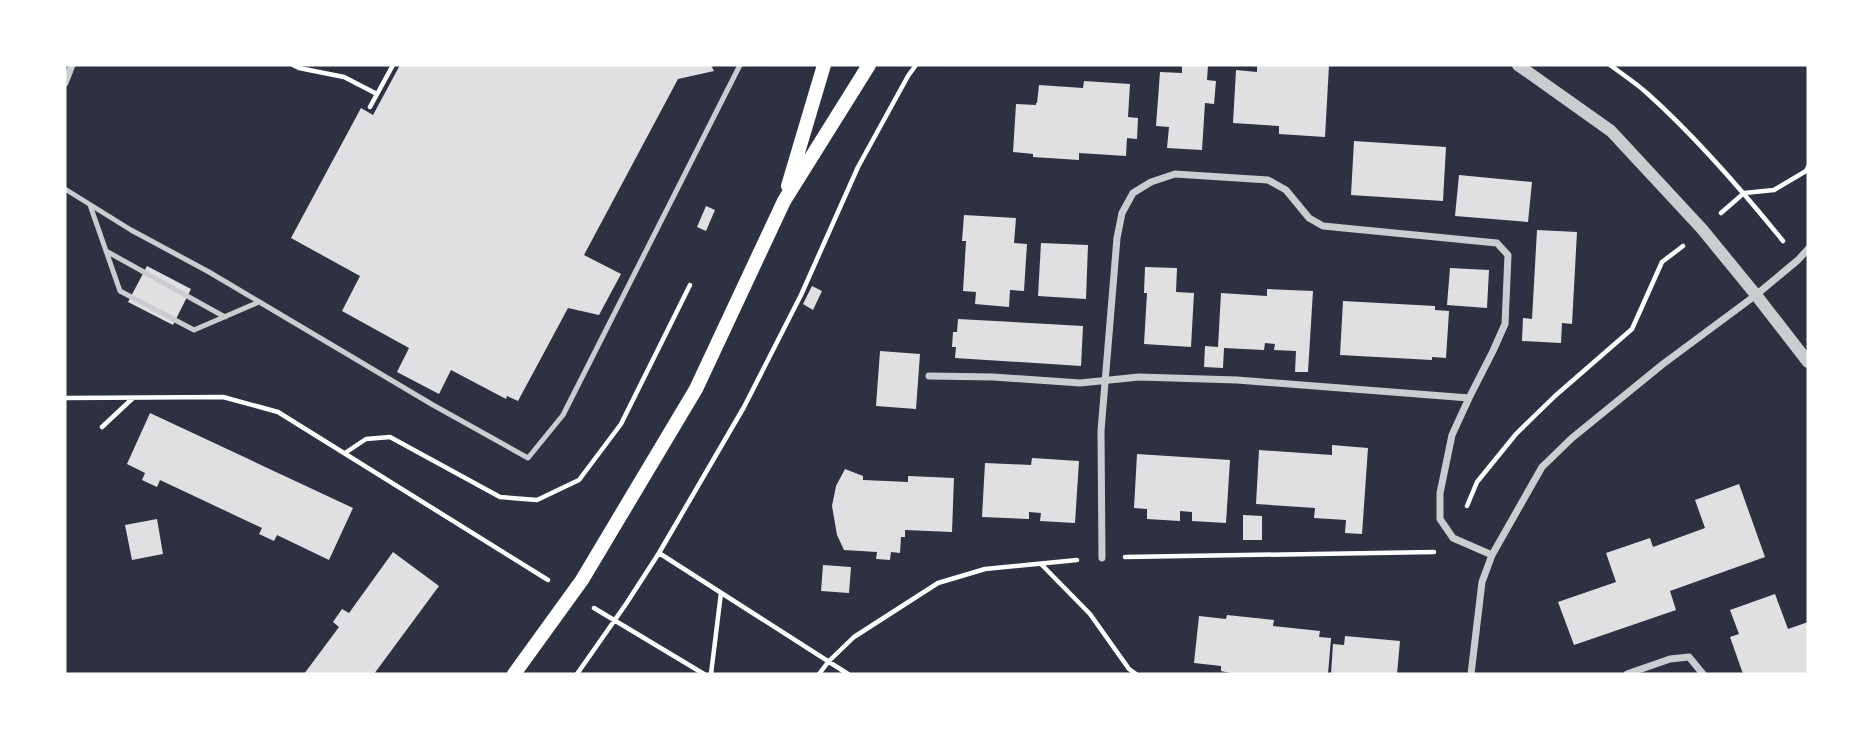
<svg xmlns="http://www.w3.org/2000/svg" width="1873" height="739" viewBox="0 0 1873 739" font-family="'Source Sans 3',sans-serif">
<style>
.building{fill:#e0e0e3}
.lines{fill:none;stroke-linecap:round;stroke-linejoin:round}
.path{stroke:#fff;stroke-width:4.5}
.service{stroke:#caccd0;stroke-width:5}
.minor{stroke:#caccd0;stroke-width:7}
.tertiary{stroke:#caccd0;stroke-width:12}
.secondary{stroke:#fff;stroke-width:14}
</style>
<rect width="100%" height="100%" fill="#2d3142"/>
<path class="building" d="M400,65H711L714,71L678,79L584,255L621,274L599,315L568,308L518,401L507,396L506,399L451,370L439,394L397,372L409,348L342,311L360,276L291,238L361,108L373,115Z
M1182,65H1208L1207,80L1216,81L1214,104L1205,103L1202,150L1167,148L1169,127L1156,126L1160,72L1182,73Z
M1257,65H1329L1325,137L1279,134V126L1233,123L1236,70L1257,72Z
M1084,81L1130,84L1128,117L1138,118L1137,139L1127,138L1126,156L1079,153V160L1033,157V154L1013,152L1016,104L1036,105V103H1037L1039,85L1083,88Z
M1354,141L1446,147L1443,201L1351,195Z
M1459,175L1532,182L1528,222L1455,216Z
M706,206L715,210L706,231L697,227Z
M964,215L1016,218L1014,243L1027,244L1024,291L1010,290L1009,307L975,304L976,292L963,291L966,241H962Z
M1537,230L1577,232L1572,324L1562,323L1561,343L1522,341L1523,318L1532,319Z
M1041,243L1088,245L1086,299L1038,296Z
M147,266L191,289L173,325L128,302Z
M1145,267L1177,268L1176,292L1194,293L1191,347L1144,344L1147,293H1144Z
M1450,268L1489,270L1487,308L1447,305Z
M812,286L822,291L813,310L803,304Z
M1267,289L1313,291L1308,372H1295L1296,351L1274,350L1275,344L1265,343L1264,350L1224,348L1223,368L1204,367L1205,346L1218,347L1221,293L1267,296Z
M1343,301L1435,306V310L1449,311L1446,358L1432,357V360L1340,355Z
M958,319L1083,326L1081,366L955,358L956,347H952L953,332H957Z
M880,351L920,354L916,409L876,406Z
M150,413L353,508L329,560L277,535L274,541L259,534L262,528L160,480L157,487L142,480L145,473L127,464Z
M1332,445L1368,448L1362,534L1345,533L1346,520L1314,518L1315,508L1256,504L1259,450L1332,455Z
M1137,454L1230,460L1226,523L1192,521V512L1180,511V521L1147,519V509L1134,508Z
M1032,458L1079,461L1075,523L1040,521L1041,513L1029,512V519L982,517L985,463L1031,465Z
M845,469L863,476V480L908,482V476L954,478L952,532L905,530V537H901L900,553L891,552L890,560L876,559L877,552L844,550L837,535L832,506L836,486Z
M1739,484L1765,557L1670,591L1676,610L1574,645L1558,602L1616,582L1606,553L1650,538L1653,547L1705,528L1695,500Z
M1243,515L1262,516V540H1243Z
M157,519L163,554L132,560L125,525Z
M393,552L439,586L374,674H304L339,627L333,622L342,609L349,613Z
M823,565L851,567L849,593L821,591Z
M1775,594L1788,629L1808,622V674H1743L1730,637L1739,634L1730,610Z
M1227,615L1274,620L1273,626L1320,631L1319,637L1331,638L1328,674H1234L1221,671V666L1194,663L1199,616L1226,619Z
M1345,636L1400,641L1397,674H1331L1333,644L1344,645Z"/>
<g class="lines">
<path class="path" d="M293,65L299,68L344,77L377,94
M1610,65C1622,74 1636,83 1648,94C1697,138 1741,189 1783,241
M370,107L393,65
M1721,213L1744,193L1774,190L1806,171L1808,167
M65,398L223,397L278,412L548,580
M102,427L133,398
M345,453L366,439L390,437L500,497L537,500L579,480L621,424L690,285
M1467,506L1477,482L1516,434L1555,396L1632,329L1662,262L1683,246
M659,553L848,674
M1125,557L1434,552
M1041,564L1090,614L1129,669L1136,674
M594,608L704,674
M577,674L626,604L659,553L744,407L801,295L858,167L908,76L916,65
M711,674L721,593
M819,674L829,661L854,637L938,583L985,569L1077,560"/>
<path class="service" d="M65,189L131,230L209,272L433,405L528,458L563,415L740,65
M90,205L120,291L194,330L259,302
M106,251L225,317"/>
<path class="minor" d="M65,83L72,65
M929,376L993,377L1080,383L1139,377L1237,380L1469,398
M1102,558L1101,431L1117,238L1122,213L1133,193L1151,182L1175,174L1268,180L1286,190L1309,218L1323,226L1497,243L1508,255L1505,324L1493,351L1469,398L1452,435L1440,493V519L1453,538L1492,555
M1471,674L1482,582L1492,555L1542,467L1572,438L1663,364L1756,295L1798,260L1808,249
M1627,674L1670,659L1689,657L1703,674"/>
<path class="tertiary" d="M1518,65L1611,131L1702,229L1756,295L1808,362"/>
<path class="secondary" d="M788,186L824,65
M514,674L582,580L696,389L784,201L869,65"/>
</g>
<rect width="1873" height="739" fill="none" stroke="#ffffff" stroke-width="133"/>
</svg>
